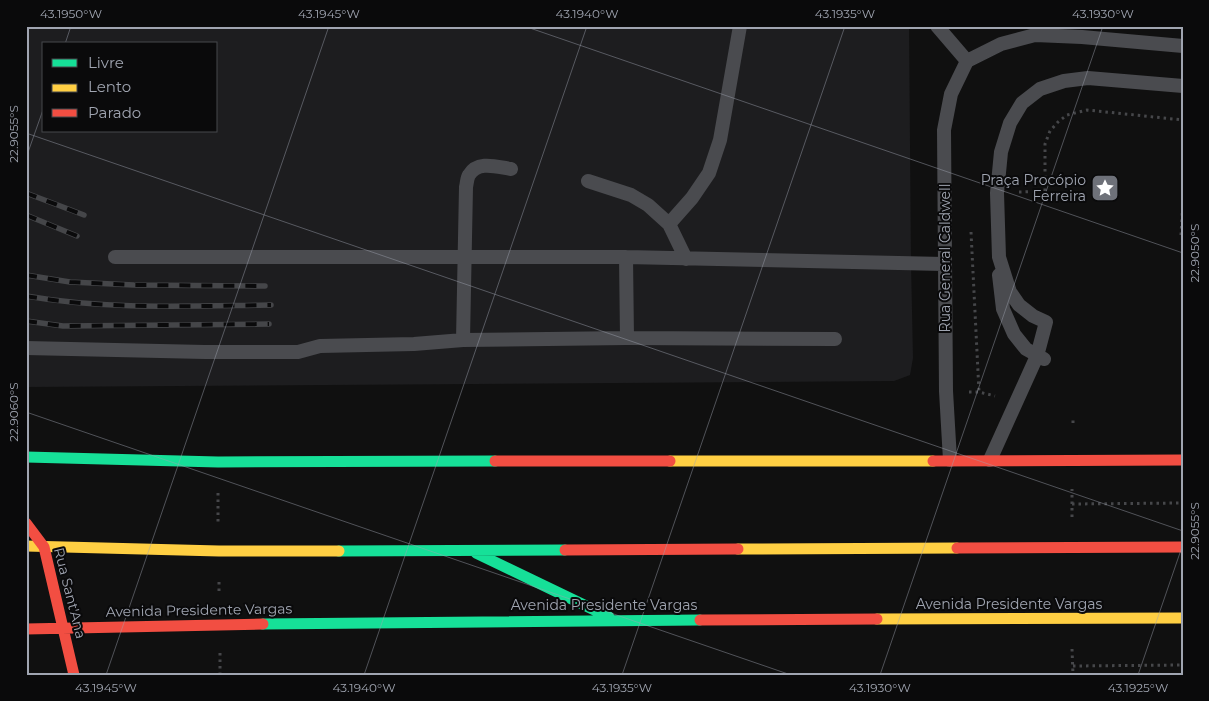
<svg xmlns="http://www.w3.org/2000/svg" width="1209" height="701" viewBox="0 0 1209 701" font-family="Montserrat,sans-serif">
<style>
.built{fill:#1d1d1f;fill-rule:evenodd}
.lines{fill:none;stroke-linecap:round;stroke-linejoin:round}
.path{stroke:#46474a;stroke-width:3;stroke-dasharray:2.5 4;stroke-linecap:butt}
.lane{stroke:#4a4b4f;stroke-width:14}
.fast{stroke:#16e098;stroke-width:11}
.slow{stroke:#ffcf43;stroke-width:11}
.jam{stroke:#f24e42;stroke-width:11}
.rail-casing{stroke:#454649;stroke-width:5.5}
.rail{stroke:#0a0a0b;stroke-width:4;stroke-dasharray:11;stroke-linecap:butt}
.ticks{fill:none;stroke:#a0a5b1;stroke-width:1;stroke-opacity:0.45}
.labels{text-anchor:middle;stroke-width:4;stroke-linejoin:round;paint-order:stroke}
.poi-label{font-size:14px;fill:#a0a5b1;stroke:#0a0a0b;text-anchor:end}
.street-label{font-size:14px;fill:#a0a5b1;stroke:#0a0a0b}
.neatline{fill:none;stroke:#a0a5b1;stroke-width:2}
.ticks-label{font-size:12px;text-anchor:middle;fill:#a0a5b1}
</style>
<rect width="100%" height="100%" fill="#101010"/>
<path class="built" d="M26,26H909L911,263L913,358L910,375L894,381L26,387ZM44,44H216V131H44Z"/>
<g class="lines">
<path class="path" d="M1019,192L1045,191V144L1050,131L1058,122L1067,115L1087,110L1183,120
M971,232L979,392
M1181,235L1183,200
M969,392H979L995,396
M1073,423V418
M218,493V522
M1072,504L1183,503
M1072,517V489
M219,582V595
M1072,649L1073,675
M220,653V675
M1073,666L1183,665"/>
<path class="lane" d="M937,26L967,61
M967,61L1001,44L1035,35L1082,37L1183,46
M588,181L631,195L648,205L669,224L686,259
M669,224L692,198L709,173L720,140L740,26
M115,257H626L944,264
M626,257L627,338
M999,275L1003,309L1014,334L1026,349L1044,359
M463,340L627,338L835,339
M26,348L205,352H298L320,346L414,344L463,340L466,187C467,183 467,178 469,175C478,160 497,167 511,169
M950,460L946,391L944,130L951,94L967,61
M990,460L1037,356L1046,322L1033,316L1019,305L1010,292L999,257L997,193L1001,152L1010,123L1022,103L1040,89L1064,81L1088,78L1183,86"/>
<path class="fast" d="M26,457L218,462L495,461
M339,551L565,550
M476,553L609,617
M263,624L700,620"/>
<path class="slow" d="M670,461H933
M26,546L219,551H339
M738,549L957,548
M877,619L1183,618"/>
<path class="jam" d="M495,461H670
M933,461L1183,460
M26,523L44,547L74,675
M957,548L1183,547
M565,550L738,549
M700,620L877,619
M26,629L263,624"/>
<defs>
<path id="rail" d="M26,193L84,215
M26,215L77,236
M26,275L70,282L134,285L265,286
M26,296C107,310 189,306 271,305
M26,321L63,326L269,324"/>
</defs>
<use href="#rail" class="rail-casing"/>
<use href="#rail" class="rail"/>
</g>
<path class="ticks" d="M524,26L1183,253M65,44L71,26M26,133L1183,531M26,158L44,107M26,412L791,675M106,675L329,26M364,675L587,26M622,675L845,26M880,675L1103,26M1138,675L1183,544"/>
<defs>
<symbol id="sight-square" viewBox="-11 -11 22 22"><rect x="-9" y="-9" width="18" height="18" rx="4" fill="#6e7179" stroke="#0a0a0b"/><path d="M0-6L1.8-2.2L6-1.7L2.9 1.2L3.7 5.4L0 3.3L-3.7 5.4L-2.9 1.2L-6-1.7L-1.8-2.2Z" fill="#fff"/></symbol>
</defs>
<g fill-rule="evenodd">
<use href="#sight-square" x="1089" y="172" width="32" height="32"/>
</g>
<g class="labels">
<g class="poi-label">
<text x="1086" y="185">Praça Procópio<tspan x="1086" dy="16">Ferreira</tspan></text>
</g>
<g class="street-label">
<text transform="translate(945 258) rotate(-90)" y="5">Rua General Caldwell</text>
<text transform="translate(70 593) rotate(76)" y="5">Rua Sant'Ana</text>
<text x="1009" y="609">Avenida Presidente Vargas</text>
<text x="604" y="610">Avenida Presidente Vargas</text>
<text transform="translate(199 610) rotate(-1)" y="5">Avenida Presidente Vargas</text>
</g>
</g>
<rect width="1209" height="701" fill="none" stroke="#0a0a0b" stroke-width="55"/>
<rect x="42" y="42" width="175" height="90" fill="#0a0a0b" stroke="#46484d"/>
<rect x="52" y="59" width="25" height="8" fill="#16e098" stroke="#46484d"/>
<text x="88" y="68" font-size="15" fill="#a0a5b1">Livre</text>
<rect x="52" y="84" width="25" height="8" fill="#ffcf43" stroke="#46484d"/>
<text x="88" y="92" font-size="15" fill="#a0a5b1">Lento</text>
<rect x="52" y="109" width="25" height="8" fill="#f24e42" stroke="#46484d"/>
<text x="88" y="118" font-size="15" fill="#a0a5b1">Parado</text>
<rect x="28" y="28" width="1154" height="646" class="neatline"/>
<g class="ticks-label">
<text x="71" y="18">43.1950°W</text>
<text x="329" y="18">43.1945°W</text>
<text x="587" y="18">43.1940°W</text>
<text x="845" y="18">43.1935°W</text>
<text x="1103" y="18">43.1930°W</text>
<text transform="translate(14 134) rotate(-90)" y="4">22.9055°S</text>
<text transform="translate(1195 253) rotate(-90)" y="4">22.9050°S</text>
<text transform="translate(14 412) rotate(-90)" y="4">22.9060°S</text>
<text transform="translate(1195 531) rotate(-90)" y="4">22.9055°S</text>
<text x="106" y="692">43.1945°W</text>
<text x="364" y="692">43.1940°W</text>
<text x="622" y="692">43.1935°W</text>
<text x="880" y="692">43.1930°W</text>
<text x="1138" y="692">43.1925°W</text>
</g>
</svg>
